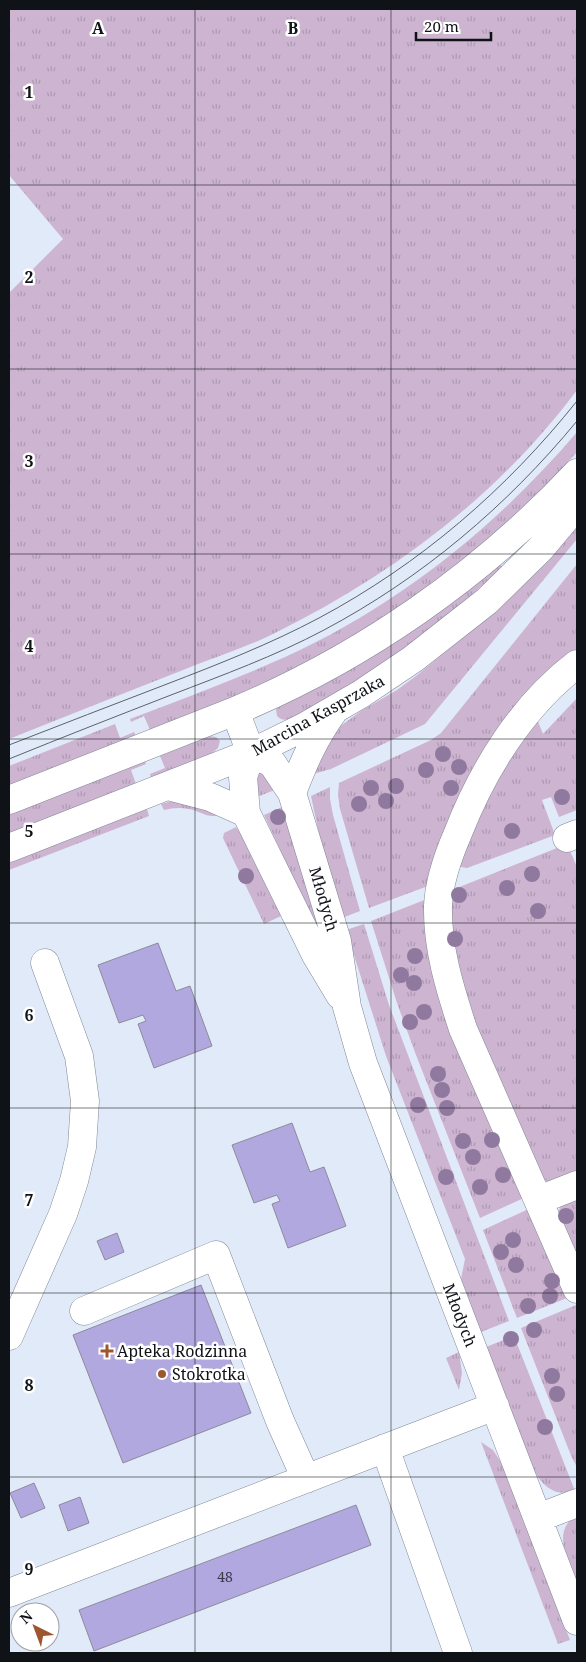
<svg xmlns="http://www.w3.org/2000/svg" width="586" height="1662" viewBox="0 0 586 1662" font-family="'Noto Serif',serif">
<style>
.grass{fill:url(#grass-tufts)}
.building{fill:#b2a8e0;stroke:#8d8a9a}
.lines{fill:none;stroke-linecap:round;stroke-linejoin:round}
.minor-casing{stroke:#808896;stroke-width:29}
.minor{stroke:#fff;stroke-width:28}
.tram{stroke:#5d626b;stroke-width:1}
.tree{fill:#90799f}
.grid{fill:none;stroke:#0f1217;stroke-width:1;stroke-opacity:0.55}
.poi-dot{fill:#9d562e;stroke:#fff;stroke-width:2}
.labels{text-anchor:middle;stroke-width:5;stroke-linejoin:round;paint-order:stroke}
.number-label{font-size:14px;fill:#383849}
.street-label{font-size:16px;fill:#0f1217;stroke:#fff}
.poi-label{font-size:16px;fill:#0f1217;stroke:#fff;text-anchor:start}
.grid-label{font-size:16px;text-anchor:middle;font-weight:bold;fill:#0f1217;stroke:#fff;stroke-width:5;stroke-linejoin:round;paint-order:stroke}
</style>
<defs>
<pattern id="grass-tufts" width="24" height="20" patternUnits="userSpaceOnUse" patternTransform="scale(1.25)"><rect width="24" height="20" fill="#cdb4d1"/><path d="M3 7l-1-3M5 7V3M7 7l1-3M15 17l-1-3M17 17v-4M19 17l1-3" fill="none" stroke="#af9ab3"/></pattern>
</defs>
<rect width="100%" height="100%" fill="#e1eaf9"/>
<path class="grass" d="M9,9H577V390C498,496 391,576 273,634C243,649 209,659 178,672C121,694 65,717 9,739V293L63,239L9,175Z
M577,432V452C493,546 390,624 276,679C236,698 192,714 150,730L144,716L131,722L130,719C182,699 234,680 285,657C398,606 497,526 577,432Z
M577,520V539L425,724L331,769L313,774L335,730L361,711L397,690L416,676L475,628Z
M500,563L502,567L501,569C468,598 435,627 400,652C367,676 331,697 295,716C288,720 283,722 277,716L276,709L283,703Z
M577,564V656L541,687L436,883L369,908L340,809L338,795L339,783L431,740L441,733Z
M577,698V810L559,817L551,797L542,800L555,835L467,868L461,867L458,865L465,836L535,714L543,734Z
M115,724L120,738L134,732L136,736L9,785V766Z
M209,736L216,737L220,741L218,748L211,754L151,778L150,774L165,768L160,756Z
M145,761L146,764L131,770L136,784L9,833V814Z
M260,767L277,789L257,797L251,774Z
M330,787V799L333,815L360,911L342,918L319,834L311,796Z
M172,801H179L221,814C209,820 201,811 189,809C180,807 172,808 164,810L161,804Z
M282,807L319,923L315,925L264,815Z
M147,809L149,816L9,870V863Z
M236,827L247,844L281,916L264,924L223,838L224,833Z
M567,844L577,867V1177C560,1183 553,1186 537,1176L456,982L448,895L452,890Z
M432,897L528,1196L480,1218L416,1055L397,1003L371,921Z
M364,924L389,1005L509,1321L481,1332L461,1279L465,1259L386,1056L346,930Z
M577,1192V1274C571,1258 550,1220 562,1204C565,1199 573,1195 577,1192Z
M533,1207L572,1296L517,1318L483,1230Z
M576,1305L577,1309V1467L572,1458L521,1328Z
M514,1336L575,1491C557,1497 544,1488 535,1472L486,1347Z
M459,1352L462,1373L459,1390L446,1358Z
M481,1442L493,1450L504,1467L570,1640L558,1644Z
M577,1515V1584C569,1562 550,1531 577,1515Z"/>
<path class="building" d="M158,943L176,991L190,986L212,1046L154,1068L138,1024L146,1021L143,1015L119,1023L98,965Z
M292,1123L310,1172L324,1167L346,1226L288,1248L272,1204L280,1201L277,1195L254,1203L232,1145Z
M117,1233L124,1252L105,1260L97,1241Z
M201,1285L251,1413L123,1463L73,1335Z
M34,1483L45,1508L21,1518L10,1493Z
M80,1497L89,1523L68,1531L59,1505Z
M356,1505L371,1545L94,1651L79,1610Z"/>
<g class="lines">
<defs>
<path id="minor" d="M577,664C522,706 483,769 458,833C448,856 439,881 438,906C437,948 450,989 463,1029L577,1289
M235,711L251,753L243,777L246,813L316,955L340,995
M251,753L272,763L292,793L337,941L347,1007L363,1063L577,1621
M168,786L210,797L246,813
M292,793C303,764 314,738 333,712
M9,800L235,711C364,657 481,575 577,473
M567,838L577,834
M9,848L251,753L304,727L361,694L413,659L487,601L541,548L577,505
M539,1200L577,1185
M84,1311L216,1255L280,1421L306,1479
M9,1336L63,1214L74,1181L82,1147L85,1101L79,1056L45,963
M385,1448L458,1653
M538,1518L577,1503
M9,1593L495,1406"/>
</defs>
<use href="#minor" class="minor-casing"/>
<use href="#minor" class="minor"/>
<path class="tram" d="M9,745C61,725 114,704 167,684C219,664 270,644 319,618C420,564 506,490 577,401
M9,759C63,737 117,716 171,695C223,675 275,656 324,630C422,578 507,506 577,421"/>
</g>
<g class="tree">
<circle cx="443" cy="754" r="8"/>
<circle cx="459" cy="767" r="8"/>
<circle cx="426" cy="770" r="8"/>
<circle cx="396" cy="786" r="8"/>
<circle cx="371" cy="788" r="8"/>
<circle cx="451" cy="788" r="8"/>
<circle cx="562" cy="797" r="8"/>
<circle cx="386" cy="801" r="8"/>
<circle cx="359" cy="804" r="8"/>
<circle cx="278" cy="817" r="8"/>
<circle cx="512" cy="831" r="8"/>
<circle cx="532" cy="874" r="8"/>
<circle cx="246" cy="876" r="8"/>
<circle cx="507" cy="888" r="8"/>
<circle cx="459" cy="895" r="8"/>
<circle cx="538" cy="911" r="8"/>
<circle cx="455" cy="939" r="8"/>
<circle cx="415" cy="956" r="8"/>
<circle cx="401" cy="975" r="8"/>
<circle cx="414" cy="983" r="8"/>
<circle cx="424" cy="1012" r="8"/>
<circle cx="410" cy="1022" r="8"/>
<circle cx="438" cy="1074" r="8"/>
<circle cx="442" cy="1090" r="8"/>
<circle cx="418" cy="1105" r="8"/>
<circle cx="447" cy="1108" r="8"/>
<circle cx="492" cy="1140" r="8"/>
<circle cx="463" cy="1141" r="8"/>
<circle cx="473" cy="1157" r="8"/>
<circle cx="503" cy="1175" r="8"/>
<circle cx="446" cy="1177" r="8"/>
<circle cx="480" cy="1187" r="8"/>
<circle cx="566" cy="1216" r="8"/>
<circle cx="513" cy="1240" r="8"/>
<circle cx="501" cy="1252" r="8"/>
<circle cx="516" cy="1265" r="8"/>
<circle cx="552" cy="1281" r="8"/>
<circle cx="550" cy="1296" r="8"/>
<circle cx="528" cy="1306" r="8"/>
<circle cx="534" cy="1330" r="8"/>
<circle cx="511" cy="1339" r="8"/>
<circle cx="552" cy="1376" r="8"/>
<circle cx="557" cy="1394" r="8"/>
<circle cx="545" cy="1427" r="8"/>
</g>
<path class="grid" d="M195,9V1653M391,9V1653M9,185H577M9,369H577M9,554H577M9,739H577M9,923H577M9,1108H577M9,1293H577M9,1477H577"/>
<g class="poi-dot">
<path d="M104.5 1343.5h5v5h5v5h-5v5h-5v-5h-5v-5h5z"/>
<circle cx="162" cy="1374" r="5"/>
</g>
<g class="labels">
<g class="number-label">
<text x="225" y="1582">48</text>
</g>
<g class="street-label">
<text transform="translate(318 715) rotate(-29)" y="6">Marcina Kasprzaka</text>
<text transform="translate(324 899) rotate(74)" y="6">Młodych</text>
<text transform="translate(460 1315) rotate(69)" y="6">Młodych</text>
</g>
<g class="poi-label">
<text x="117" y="1357">Apteka Rodzinna</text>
<text x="172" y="1380">Stokrotka</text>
</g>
</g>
<g class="grid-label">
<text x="98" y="34">A</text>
<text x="293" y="34">B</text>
<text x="29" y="98">1</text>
<text x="29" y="283">2</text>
<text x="29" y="467">3</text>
<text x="29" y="652">4</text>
<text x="29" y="837">5</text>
<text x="29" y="1021">6</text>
<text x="29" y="1206">7</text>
<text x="29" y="1391">8</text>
<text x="29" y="1575">9</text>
</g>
<rect width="586" height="1662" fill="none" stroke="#0f1217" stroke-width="20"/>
<g transform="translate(35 1627) rotate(318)"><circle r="24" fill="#ffffff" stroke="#9fa0a2"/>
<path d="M0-4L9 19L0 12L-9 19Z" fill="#9d562e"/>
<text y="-8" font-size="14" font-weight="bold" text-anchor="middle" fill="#0f1217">N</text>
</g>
<path d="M416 32v8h75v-8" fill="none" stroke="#0f1217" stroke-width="2.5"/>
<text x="424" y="32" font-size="15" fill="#0f1217" stroke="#ffffff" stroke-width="4" paint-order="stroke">20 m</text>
</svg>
